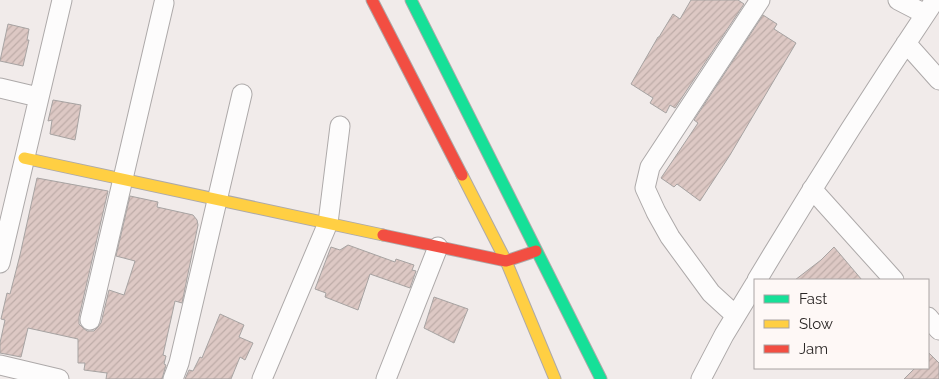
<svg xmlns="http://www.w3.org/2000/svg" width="939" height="379" viewBox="0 0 939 379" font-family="Raleway,sans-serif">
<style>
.building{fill:url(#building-hatch);stroke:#a7a3a2}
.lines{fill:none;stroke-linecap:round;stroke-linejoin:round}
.street-casing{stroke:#ada9a9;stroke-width:21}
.fast-casing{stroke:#ada9a9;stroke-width:13}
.slow-casing{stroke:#ada9a9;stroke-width:13}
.jam-casing{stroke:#ada9a9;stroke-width:13}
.street{stroke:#fdfcfc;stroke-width:19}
.fast{stroke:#16e098;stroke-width:11}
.slow{stroke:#ffcf43;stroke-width:11}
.jam{stroke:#f24e42;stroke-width:11}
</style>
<defs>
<pattern id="building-hatch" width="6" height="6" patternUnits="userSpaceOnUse" patternTransform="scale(1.25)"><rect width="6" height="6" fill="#ddc8c4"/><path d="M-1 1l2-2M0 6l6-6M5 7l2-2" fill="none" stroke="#beaca8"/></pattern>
</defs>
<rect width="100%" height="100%" fill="#f1ebea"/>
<path class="building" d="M691,0H738L744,4L675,108L670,105L666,113L650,103L653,98L631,84L658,37H659L673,14L680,19Z
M763,15L777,24L774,29L796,43L730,155L700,201L677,184L674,187L661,178L698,123L694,120Z
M8,24L29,29L27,40H29L23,66L0,61Z
M53,100L81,105L75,140L50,134L52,120L48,121Z
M37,178L108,191L79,317V324L83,328L87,331H94L98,327L101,323L109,290L124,295L135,261L116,256L130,196L158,202L157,207L193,215L197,220L198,225L182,303L175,301L163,355L166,356L164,364L166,365L162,379H106L107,373L84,370L85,363H78V339L28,328L21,357L0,353V343L5,320L1,319L7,293L10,294L20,255Z
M348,245L395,262L396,259L414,265L412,270L416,271L410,288L370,274L358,310L325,297L326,293L315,289L331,247L340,250Z
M834,247L862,280H795L821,260Z
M434,297L468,309L454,343L424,328Z
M220,314L244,325L239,337L253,343L245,360L240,357L231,379H185L189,370L193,371L200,357L202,358Z
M929,353L939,363V379H904L915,368H928Z"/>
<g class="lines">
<defs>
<path id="street" d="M898,0L925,14
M906,43L939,80
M0,88L38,97
M812,189L894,280
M0,263L62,0
M757,280C814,185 873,92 935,0
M735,315L711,293L670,237L656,212L645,188L650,167L760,0
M928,317L939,330
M90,320L164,3
M0,365L59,379
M173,379L179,363L242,94
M262,379L328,223L340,126
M386,379L438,247
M701,379L724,335L755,284"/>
<path id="fast" d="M411,0L601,379"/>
<path id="slow" d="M24,158L383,235
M462,175L506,261L555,379"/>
<path id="jam" d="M372,0L462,175
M383,235L506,261L536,251"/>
</defs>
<use href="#street" class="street-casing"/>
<use href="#fast" class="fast-casing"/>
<use href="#slow" class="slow-casing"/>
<use href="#jam" class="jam-casing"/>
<use href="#street" class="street"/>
<use href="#fast" class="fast"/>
<use href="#slow" class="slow"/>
<use href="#jam" class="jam"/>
</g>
<rect x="754" y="279" width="175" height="90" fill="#fef8f6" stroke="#aaa4a3"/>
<rect x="764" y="295" width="25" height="8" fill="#16e098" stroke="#aaa4a3"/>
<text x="799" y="304" font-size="15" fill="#2b2726">Fast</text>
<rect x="764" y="320" width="25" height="8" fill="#ffcf43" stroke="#aaa4a3"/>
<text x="799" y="329" font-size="15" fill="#2b2726">Slow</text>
<rect x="764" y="345" width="25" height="8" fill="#f24e42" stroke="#aaa4a3"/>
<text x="799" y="354" font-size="15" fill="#2b2726">Jam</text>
</svg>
